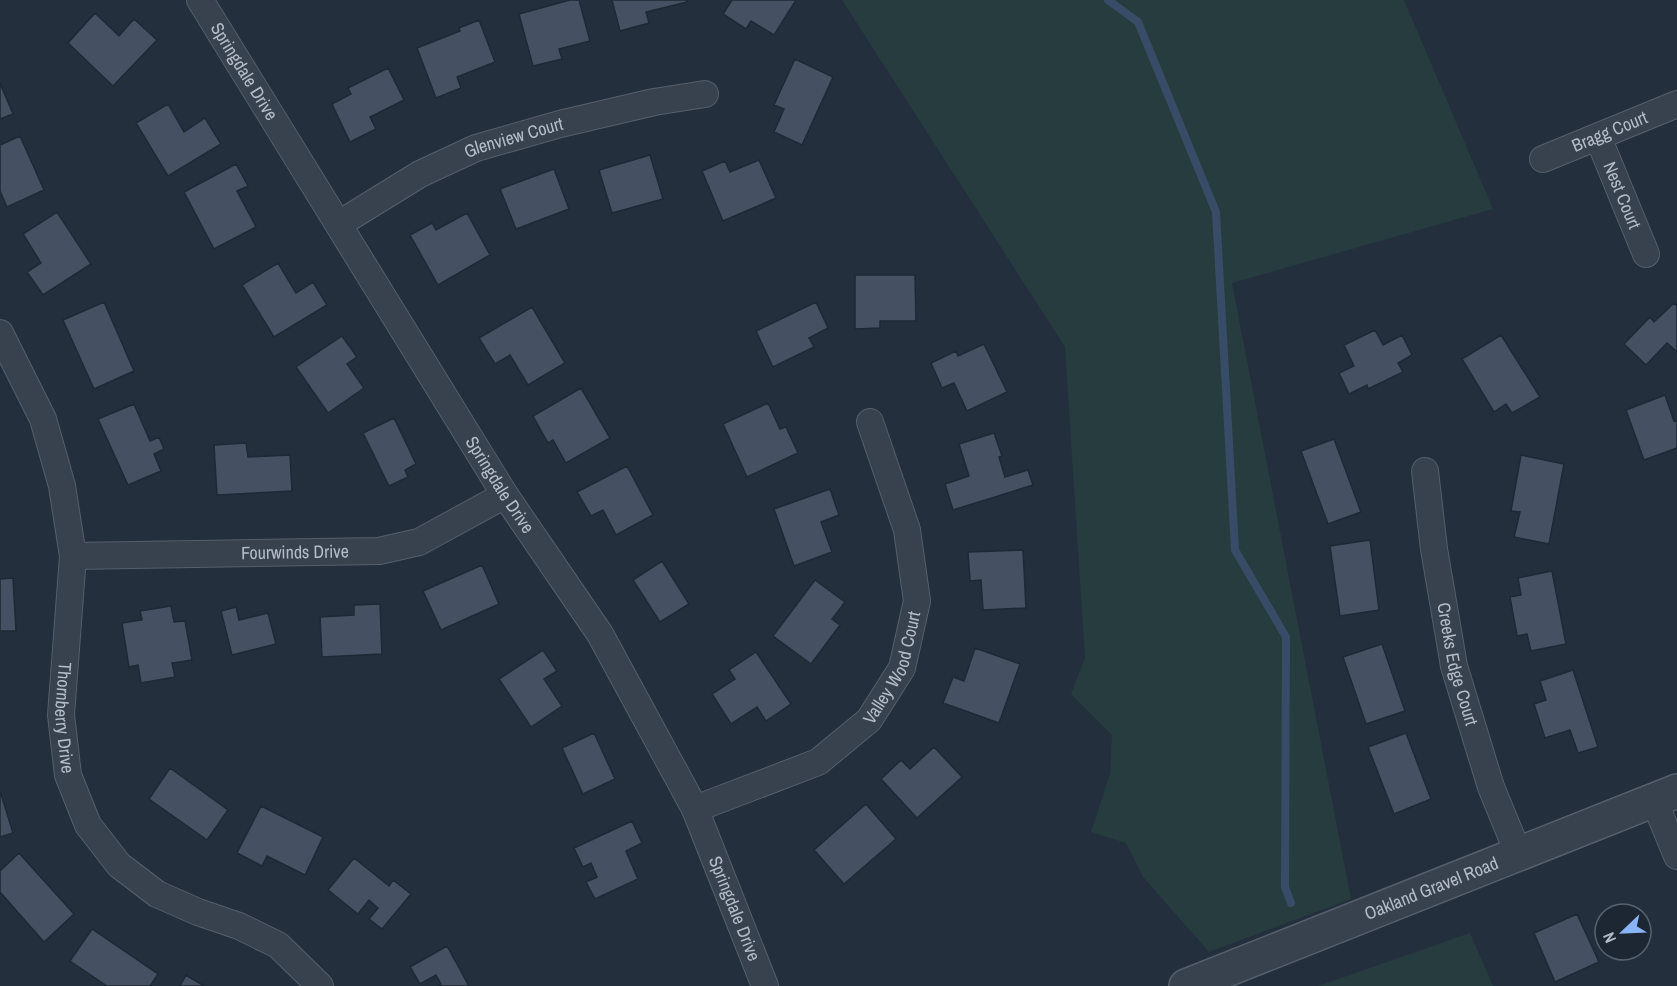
<svg xmlns="http://www.w3.org/2000/svg" width="1677" height="986" viewBox="0 0 1677 986" font-family="'Archivo Narrow',sans-serif">
<style>
.green{fill:#263c3f}
.lines{fill:none;stroke-linecap:round;stroke-linejoin:round}
.stream{stroke:#394c67;stroke-width:8}
.building{fill:#455162;stroke:#1f2835;stroke-width:1.5}
.minor-casing{stroke:#565f6c;stroke-width:28}
.tertiary-casing{stroke:#565f6c;stroke-width:36}
.minor{stroke:#38414e;stroke-width:26}
.tertiary{stroke:#38414e;stroke-width:33}
.labels{text-anchor:middle;stroke-width:4.5;stroke-linejoin:round;paint-order:stroke}
.street-label{font-size:18px;fill:#b4bcc9;stroke:#1d2633}
</style>
<rect width="100%" height="100%" fill="#242f3e"/>
<path class="green" d="M842,0H1404L1493,209L1232,283L1351,899L1209,952L1143,877L1126,843L1091,832L1110,774L1112,735L1071,694L1085,658L1065,347Z
M1470,933L1493,986H1318Z"/>
<g class="lines">
<path class="stream" d="M1108,0L1138,22L1216,212L1235,550L1286,637L1285,887L1291,903"/>
</g>
<path class="building" d="M570,0H579L590,41L559,49L562,59L533,66L519,14Z
M612,0H686L687,2L646,12L649,23L620,31Z
M732,0H796L774,35L751,21L746,29L723,14Z
M95,13L119,36L134,19L157,40L113,86L68,43Z
M479,20L495,62L457,77L461,88L436,98L417,48L460,31L459,28Z
M795,59L833,77L802,145L774,132L784,109L774,105Z
M388,68L404,100L370,117L376,129L350,142L332,104L351,94L348,88Z
M0,83L13,114L0,119Z
M168,104L184,132L205,118L221,144L168,176L136,123Z
M20,136L44,190L7,207L0,191V145Z
M650,155L663,199L612,213L599,170Z
M759,160L776,198L723,221L702,171L725,161L730,172Z
M236,164L248,186L237,191L256,227L214,249L184,192Z
M554,169L569,209L516,229L500,189Z
M57,212L91,264L43,295L27,272L41,263L23,234Z
M467,213L490,255L438,285L410,235L432,223L436,230Z
M278,263L296,293L313,282L327,305L274,337L242,285Z
M855,275H915L916,321H880V328L855,329Z
M104,302L134,371L94,389L63,320Z
M816,302L828,328L809,338L814,347L773,367L756,331Z
M1674,303L1677,306V352L1667,343L1646,365L1624,344L1650,317L1654,322Z
M532,307L565,363L528,385L510,355L495,364L479,338Z
M1375,330L1383,345L1402,335L1412,355L1398,363L1403,372L1368,389L1367,385L1349,394L1339,373L1354,366L1344,345Z
M1501,335L1540,397L1512,413L1506,404L1494,412L1462,359Z
M342,336L357,357L347,364L364,388L328,413L296,367Z
M984,344L1007,392L967,411L954,383L942,388L931,363L956,351L958,356Z
M581,388L610,438L566,463L553,440L548,443L533,416Z
M1665,395L1674,421L1677,420V448L1644,460L1626,410Z
M768,403L780,429L786,427L798,453L747,477L723,424Z
M134,404L150,441L159,437L164,449L154,454L161,471L128,485L98,419Z
M394,418L416,464L405,470L408,477L389,486L363,433Z
M994,433L1002,456L999,457L1005,477L1028,470L1033,485L953,510L945,484L969,476L959,444Z
M1334,439L1361,512L1328,524L1301,451Z
M246,443L248,457L290,455L292,491L217,495L214,445Z
M1521,455L1564,464L1549,544L1514,537L1520,512L1511,511Z
M627,466L653,515L616,535L603,510L591,516L577,492Z
M830,489L839,515L821,522L832,552L794,566L774,509Z
M1370,540L1379,610L1340,616L1330,546Z
M1023,550L1026,608L983,610L981,580L970,581L968,552Z
M662,561L689,604L660,622L633,580Z
M482,565L499,604L441,630L423,591Z
M1552,571L1566,644L1531,651L1527,634L1517,636L1510,597L1521,595L1518,578Z
M13,578L16,631H0V579Z
M815,580L845,602L832,619L840,625L811,664L773,636Z
M380,604L382,654L322,657L320,617L354,615V605Z
M171,606L174,622L185,621L192,660L172,663L175,677L141,683L138,665L129,667L122,623L142,620L140,611Z
M236,607L239,620L268,613L276,644L232,655L221,611Z
M1382,644L1405,711L1366,724L1343,657Z
M975,648L1020,664L999,723L943,703L953,677L964,681Z
M543,650L557,671L544,679L562,706L531,727L499,679Z
M756,652L791,704L766,721L757,707L731,724L712,694L735,679L729,670Z
M1573,670L1598,747L1578,753L1570,730L1545,738L1534,704L1546,700L1540,681Z
M594,733L615,779L583,794L562,748Z
M1406,733L1431,799L1394,814L1368,747Z
M934,747L962,777L917,818L881,779L901,760L910,769Z
M170,768L228,810L207,840L149,799Z
M0,791L13,833L0,837Z
M866,804L896,839L844,884L814,850Z
M261,806L323,837L305,875L267,856L262,866L237,853Z
M632,821L642,843L626,851L638,879L595,899L586,882L597,877L591,863L583,867L574,848Z
M19,853L74,914L44,942L0,892V871Z
M354,858L389,886L393,880L411,894L382,929L369,919L378,908L369,900L358,914L328,890Z
M1577,914L1599,962L1555,982L1534,933Z
M92,929L158,974L150,986H107L70,961Z
M447,946L469,986H438L441,984L436,975L420,984L410,967Z
M186,975L204,986H180Z"/>
<g class="lines">
<defs>
<g id="minor">
<path id="s1" d="M200,0L505,495L600,634L695,809L765,986"/>
<path id="s2" d="M1598,137L1646,254"/>
<path id="s3" d="M1543,159L1677,104"/>
<path id="s4" d="M339,224L420,174L476,148L560,124L654,102L705,94"/>
<path id="s5" d="M0,333L43,419L62,486L73,556L61,715L68,775L88,825L119,865L157,894L198,912L239,926L278,945L320,986"/>
<path id="s6" d="M1425,471L1434,549L1454,666L1491,787L1518,853"/>
<path id="s7" d="M73,556L379,551L419,542L505,495"/>
<path d="M1654,800L1677,856"/>
<path id="s8" d="M695,809L818,762L869,720L902,668L917,601L907,530L870,422"/>
</g>
<g id="tertiary">
<path id="s9" d="M1186,986L1677,791"/>
</g>
</defs>
<use href="#minor" class="minor-casing"/>
<use href="#tertiary" class="tertiary-casing"/>
<use href="#minor" class="minor"/>
<use href="#tertiary" class="tertiary"/>
</g>
<g class="labels">
<g class="street-label">
<text dy="6" stroke="none"><textPath href="#s1" startOffset="84">Springdale Drive</textPath></text>
<text dy="6" stroke="none"><textPath href="#s3" startOffset="72">Bragg Court</textPath></text>
<text dy="6" stroke="none"><textPath href="#s4" startOffset="196">Glenview Court</textPath></text>
<text dy="6" stroke="none"><textPath href="#s2" startOffset="63">Nest Court</textPath></text>
<text dy="6" stroke="none"><textPath href="#s1" startOffset="570">Springdale Drive</textPath></text>
<text dy="6" stroke="none"><textPath href="#s7" startOffset="222">Fourwinds Drive</textPath></text>
<text dy="6" stroke="none"><textPath href="#s8" startOffset="256">Valley Wood Court</textPath></text>
<text dy="6" stroke="none"><textPath href="#s6" startOffset="196">Creeks Edge Court</textPath></text>
<text dy="6" stroke="none"><textPath href="#s5" startOffset="399">Thornberry Drive</textPath></text>
<text dy="6" stroke="none"><textPath href="#s9" startOffset="264">Oakland Gravel Road</textPath></text>
<text dy="6" stroke="none"><textPath href="#s1" startOffset="1056">Springdale Drive</textPath></text>
</g>
</g>
<g transform="translate(1623 932) rotate(247)"><circle r="28" fill="#1d2633" stroke="#59626f" stroke-width="1.5"/>
<path d="M0-4.5L10 22L0 15L-10 22Z" fill="#8ab4f8"/>
<text y="-9" font-size="16" font-weight="bold" text-anchor="middle" fill="#b4bcc9">N</text>
</g>
</svg>
